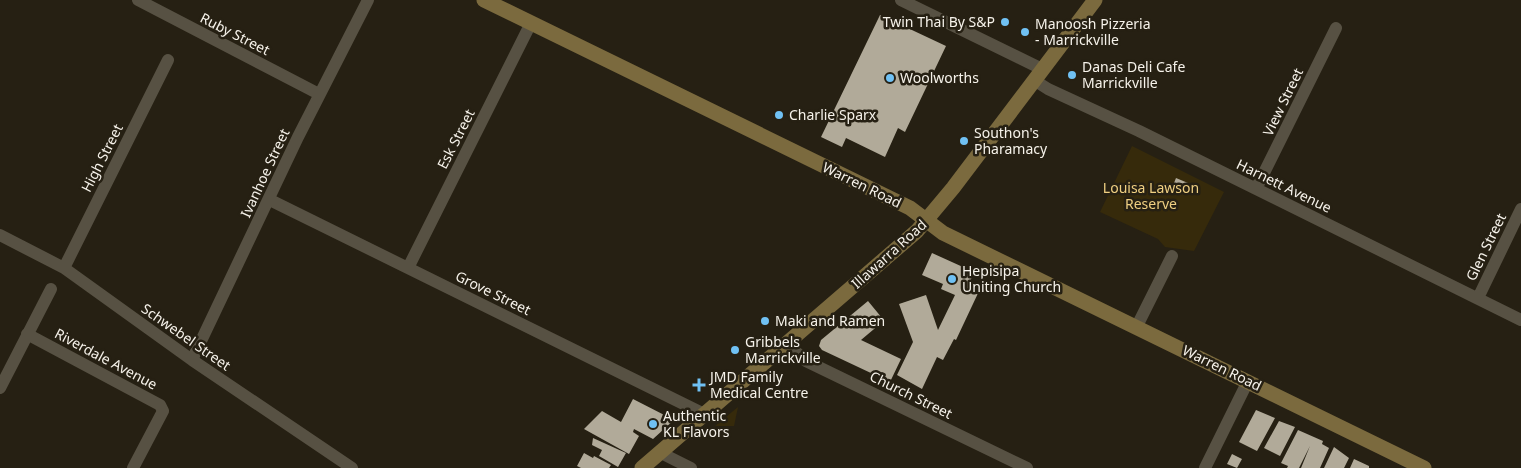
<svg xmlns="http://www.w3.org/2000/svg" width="1521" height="468" viewBox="0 0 1521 468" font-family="'Noto Sans',sans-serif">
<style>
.green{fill:#362a0b}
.building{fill:#b1aa99}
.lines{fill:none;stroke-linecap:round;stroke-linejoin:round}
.street{stroke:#575143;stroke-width:12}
.secondary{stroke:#7b6a3e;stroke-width:15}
.poi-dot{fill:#70c1f4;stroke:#262013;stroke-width:2}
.labels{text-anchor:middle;stroke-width:5;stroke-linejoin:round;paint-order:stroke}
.poi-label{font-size:14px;fill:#f6f2ea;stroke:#262013;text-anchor:start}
.street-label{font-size:14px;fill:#f6f2ea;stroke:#262013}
.park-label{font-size:14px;fill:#efcf82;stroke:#262013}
</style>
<rect width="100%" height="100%" fill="#262013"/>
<path class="green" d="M1132,146L1224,192L1194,251L1165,247L1158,239L1100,212Z
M738,407L734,426H715Z"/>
<path class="building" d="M880,15L946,46L905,132L898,128L885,157L846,138L842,147L821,137Z
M1176,178L1188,183L1185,188L1174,183Z
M932,253L974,272L969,284L980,289L956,340L954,339L943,360L937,357L922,389L897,375L913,342L899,304L926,295L938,330L955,295L941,289L943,284L922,275Z
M868,301L882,318L878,321L880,324L861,340L901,359L890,382L822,350L819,346L821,340Z
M633,399L674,420L653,439L634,429L633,432L639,436L629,454L584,429L602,411L621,422Z
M1256,410L1275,418L1257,451L1239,442Z
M1279,421L1295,427L1280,456L1264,448Z
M1298,430L1323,441L1322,444L1329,448L1320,468H1301L1310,446L1299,468H1287L1288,466L1281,463Z
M593,438L626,453L618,467L599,456L602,450L592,445Z
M1334,447L1349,458L1344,468H1324Z
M584,453L593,458L594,456L611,465L609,468H581L577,466Z
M1232,454L1242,459L1237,468L1227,464Z
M1354,459L1369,466V468H1350Z"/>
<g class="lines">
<path class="street" d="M138,0L319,94
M901,0L1042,69
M1034,80L1048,89L1139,131L1521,320
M1256,189L1336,28
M270,200L704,414
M0,235L64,268L192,360L352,468
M64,268L168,60
M408,268L531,23
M1478,298L1521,209
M1137,326L1172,256
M27,334L160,405L163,411L133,468
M786,343L806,361L1027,468
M192,360L298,137L368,0
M0,388L51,289
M659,452L691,468
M1205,468L1248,381"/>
<path class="secondary" d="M484,0L910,208L943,233L1424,468
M642,468L917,231L953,188L1095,0"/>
</g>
<g class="poi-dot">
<circle cx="1005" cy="22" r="5"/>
<circle cx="1025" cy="32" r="5"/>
<circle cx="1072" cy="75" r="5"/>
<circle cx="890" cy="78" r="5"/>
<circle cx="779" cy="115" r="5"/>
<circle cx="964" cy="141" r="5"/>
<circle cx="952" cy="279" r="5"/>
<circle cx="765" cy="321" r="5"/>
<circle cx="735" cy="350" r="5"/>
<path d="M696.5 377.5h5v5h5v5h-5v5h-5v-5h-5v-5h5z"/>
<circle cx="653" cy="424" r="5"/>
</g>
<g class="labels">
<g class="poi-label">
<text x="995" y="27" text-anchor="end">Twin Thai By S&amp;P</text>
<text x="1035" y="29">Manoosh Pizzeria<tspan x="1035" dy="16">- Marrickville</tspan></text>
<text x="1082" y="72">Danas Deli Cafe<tspan x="1082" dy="16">Marrickville</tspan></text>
<text x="900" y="83">Woolworths</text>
<text x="789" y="120">Charlie Sparx</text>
<text x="974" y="138">Southon's<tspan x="974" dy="16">Pharamacy</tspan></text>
<text x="962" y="276">Hepisipa<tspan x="962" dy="16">Uniting Church</tspan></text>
<text x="775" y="326">Maki and Ramen</text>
<text x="745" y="347">Gribbels<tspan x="745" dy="16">Marrickville</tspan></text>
<text x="710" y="382">JMD Family<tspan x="710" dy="16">Medical Centre</tspan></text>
<text x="663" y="421">Authentic<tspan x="663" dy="16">KL Flavors</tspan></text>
</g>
<g class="street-label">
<text transform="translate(235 34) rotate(27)" y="5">Ruby Street</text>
<text transform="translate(1283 102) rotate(-64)" y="5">View Street</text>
<text transform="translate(456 139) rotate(-63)" y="5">Esk Street</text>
<text transform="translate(102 158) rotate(-63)" y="5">High Street</text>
<text transform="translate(265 173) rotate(-65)" y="5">Ivanhoe Street</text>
<text transform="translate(862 185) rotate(26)" y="5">Warren Road</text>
<text transform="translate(1284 186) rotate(26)" y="5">Harnett Avenue</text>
<text transform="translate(1486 247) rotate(-64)" y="5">Glen Street</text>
<text transform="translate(889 254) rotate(-42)" y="5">Illawarra Road</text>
<text transform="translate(493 293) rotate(26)" y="5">Grove Street</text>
<text transform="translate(186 337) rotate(35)" y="5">Schwebel Street</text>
<text transform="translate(106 359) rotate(28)" y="5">Riverdale Avenue</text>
<text transform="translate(1222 368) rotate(26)" y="5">Warren Road</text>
<text transform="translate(911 395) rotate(26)" y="5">Church Street</text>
</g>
<g class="park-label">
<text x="1151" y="193">Louisa Lawson<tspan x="1151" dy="16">Reserve</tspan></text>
</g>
</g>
</svg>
